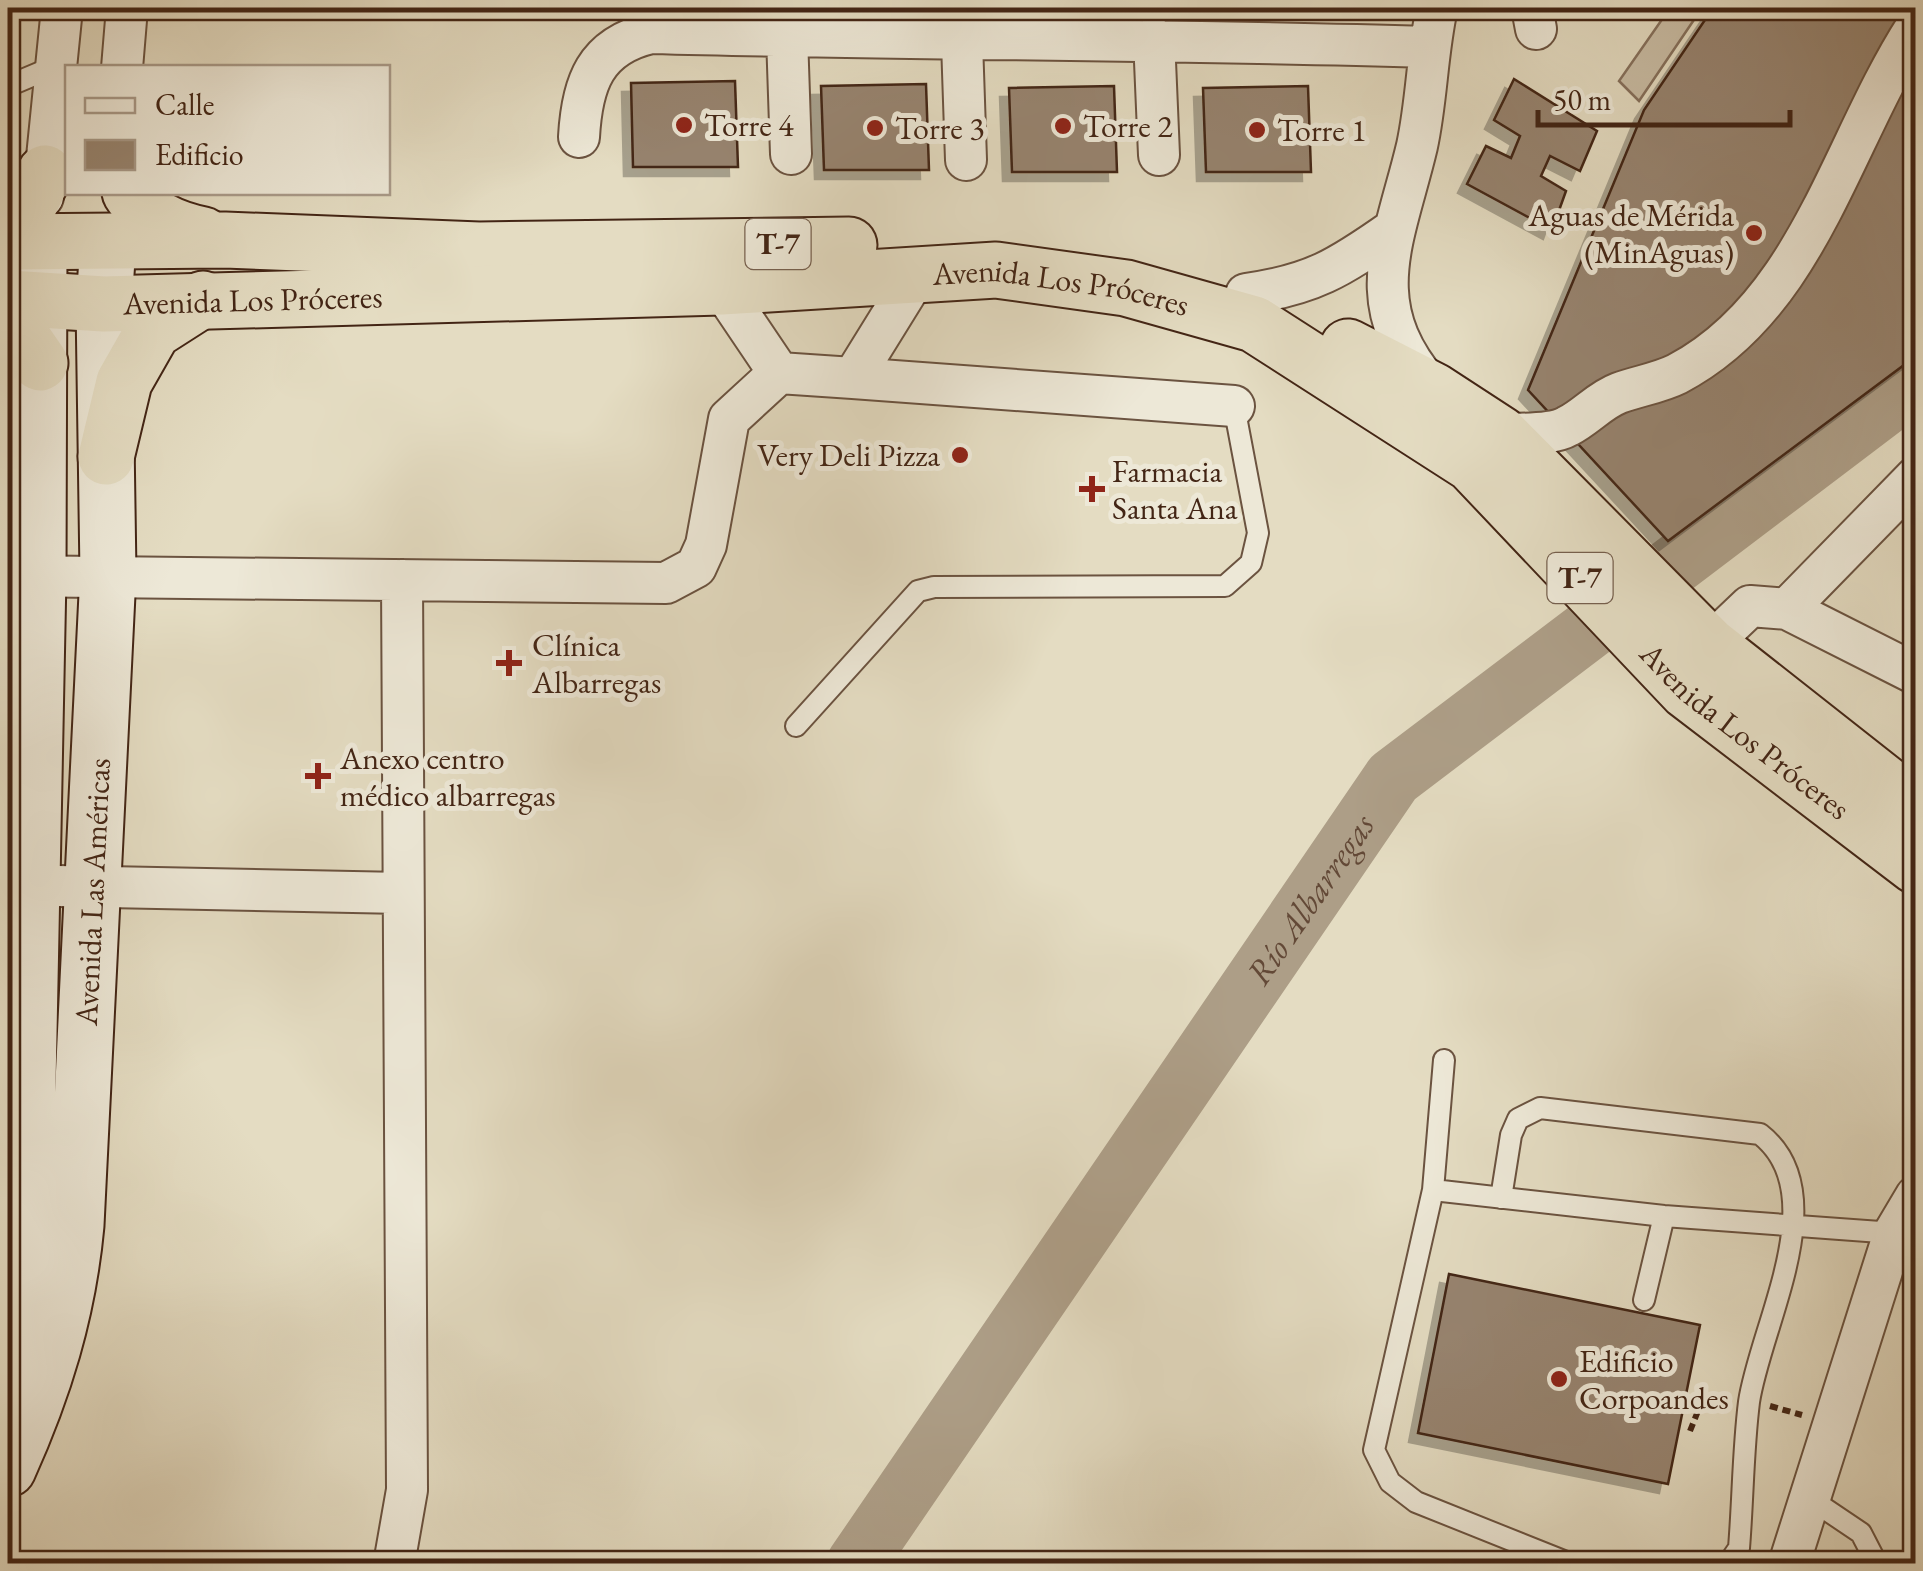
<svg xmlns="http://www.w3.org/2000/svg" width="1923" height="1571" viewBox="0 0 1923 1571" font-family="'EB Garamond',serif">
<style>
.green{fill:#c9bda5;stroke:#86715d;stroke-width:2.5}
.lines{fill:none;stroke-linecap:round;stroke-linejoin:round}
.river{stroke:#ad9e87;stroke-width:60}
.building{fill:#97846f;stroke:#432515;stroke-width:2.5;filter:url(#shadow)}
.lane-casing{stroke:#6b5340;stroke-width:24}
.street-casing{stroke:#6b5340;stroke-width:44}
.secondary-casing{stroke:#432515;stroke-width:59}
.highway-casing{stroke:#432515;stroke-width:59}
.path{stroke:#432515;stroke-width:6;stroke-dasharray:8 5;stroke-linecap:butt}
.lane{stroke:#ede8d7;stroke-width:20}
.street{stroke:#ede8d7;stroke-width:40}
.secondary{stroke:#ede8d7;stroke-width:55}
.highway{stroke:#e4dcc2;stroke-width:55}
.poi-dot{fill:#8f2418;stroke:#ede8d7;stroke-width:4}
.labels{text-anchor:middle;stroke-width:10;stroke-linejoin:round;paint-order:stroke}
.shield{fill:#ede8d7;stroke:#76604f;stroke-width:2.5}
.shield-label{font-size:30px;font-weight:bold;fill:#432515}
.poi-label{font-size:32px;fill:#432515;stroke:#ede8d7;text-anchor:start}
.street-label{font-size:32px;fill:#432515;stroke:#ede8d7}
.water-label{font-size:35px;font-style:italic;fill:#634937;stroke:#ede8d7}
</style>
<defs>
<filter id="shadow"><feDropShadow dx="-9" dy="9" stdDeviation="0" flood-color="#0004"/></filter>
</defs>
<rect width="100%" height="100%" fill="#e4dcc2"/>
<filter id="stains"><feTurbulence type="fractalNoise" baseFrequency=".002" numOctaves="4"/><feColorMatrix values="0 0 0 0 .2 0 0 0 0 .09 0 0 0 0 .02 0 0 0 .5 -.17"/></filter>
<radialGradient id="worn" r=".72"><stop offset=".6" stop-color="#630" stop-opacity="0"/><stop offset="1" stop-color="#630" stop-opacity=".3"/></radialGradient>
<path class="green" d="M1670,8H1702L1639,101L1619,81Z"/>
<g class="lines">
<path class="river" id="s1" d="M856,1564L1393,778L1916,382"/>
</g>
<path class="building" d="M1713,8H1916V356L1668,541L1528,390L1644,110Z
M1514,79L1597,131L1580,171L1550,156L1541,176L1566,191L1552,230L1467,184L1486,146L1511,158L1520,136L1494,120Z
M735,81L738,167H633L631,83Z
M926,84L929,170H824L821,86Z
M1114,86L1117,172H1012L1009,88Z
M1308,86L1311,172H1206L1203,88Z
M1449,1274L1700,1325L1668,1484L1418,1433Z"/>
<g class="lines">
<defs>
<path id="lane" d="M8,86L53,67
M796,726L918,591L934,587L1225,586L1251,563L1258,533L1234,406
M1444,1060L1433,1190L1374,1450L1390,1482L1416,1502L1571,1564
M1433,1190L1664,1216L1894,1233
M1501,1198L1511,1135L1518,1119L1540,1108L1760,1134C1836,1193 1760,1326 1749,1402C1743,1450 1743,1499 1739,1548L1728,1564
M1644,1300L1664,1216
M1809,1498L1861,1533L1877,1564"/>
<path id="street" d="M1532,8L1536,29
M787,36L791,154
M1154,38L1159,155
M962,42L966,160
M122,68L127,8
M579,137C582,83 595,46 651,33C910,40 1169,39 1428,47
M43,197L62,8
M721,287L779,373
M1246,294C1312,285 1339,268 1393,230
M853,378L1234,406
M1430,386C1358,303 1395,239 1417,146C1427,100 1427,53 1437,8
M1500,434C1520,433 1551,436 1568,426C1586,417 1600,400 1619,393C1638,386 1659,383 1677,374C1808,305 1841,143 1916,27
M8,576L666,583L696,567L706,545L729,419L779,373L853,378L918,273
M1787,609L1916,477
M1709,645L1750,606L1787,609L1916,674
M8,885L402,893
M394,1564L407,1490L402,580
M1789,1564L1894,1233L1916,1196"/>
<g id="secondary">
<path d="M8,1343L25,1236L38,576L39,243"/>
<path id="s2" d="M8,1469C44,1389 68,1312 76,1225L108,574L104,304L108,244"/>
</g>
<g id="highway">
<path d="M130,192C146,218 174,229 203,235"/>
<path d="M8,222L30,203L45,173"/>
<path d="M8,242L225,240L479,250L849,245"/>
<path id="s3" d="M8,298L104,304L721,287L996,270L1126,288L1254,324L1472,464L1687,691L1916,866"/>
<path d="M8,326L22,337L40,363"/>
<path d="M1348,347L1434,391L1500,434L1709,645L1916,808"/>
<path d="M106,457L124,382L153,331L203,299"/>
</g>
</defs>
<use href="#lane" class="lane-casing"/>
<use href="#street" class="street-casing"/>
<use href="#secondary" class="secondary-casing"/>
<use href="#highway" class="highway-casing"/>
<path class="path" d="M1770,1406L1802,1415
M1690,1431L1704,1396L1724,1398"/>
<use href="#lane" class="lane"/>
<use href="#street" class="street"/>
<use href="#secondary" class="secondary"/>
<use href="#highway" class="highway"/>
</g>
<g class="poi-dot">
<circle cx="684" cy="125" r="10"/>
<circle cx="1063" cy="126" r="10"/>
<circle cx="875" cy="128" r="10"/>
<circle cx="1257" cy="130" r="10"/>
<circle cx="1754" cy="233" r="10"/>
<circle cx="960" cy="455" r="10"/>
<path d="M1087 474h10v10h10v10h-10v10h-10v-10h-10v-10h10z"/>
<path d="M504 648h10v10h10v10h-10v10h-10v-10h-10v-10h10z"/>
<path d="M313 761h10v10h10v10h-10v10h-10v-10h-10v-10h10z"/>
<circle cx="1559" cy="1379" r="10"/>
</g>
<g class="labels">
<g class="shield">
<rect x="745.5" y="219" width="65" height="50" rx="8"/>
<rect x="1547.5" y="553" width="65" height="50" rx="8"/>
</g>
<g class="shield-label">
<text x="778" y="254">T-7</text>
<text x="1580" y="588">T-7</text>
</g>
<g class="poi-label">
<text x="704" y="136">Torre 4</text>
<text x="1083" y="137">Torre 2</text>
<text x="895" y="139">Torre 3</text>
<text x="1277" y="141">Torre 1</text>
<text x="1734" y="226" text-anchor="end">Aguas de Mérida<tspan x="1734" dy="37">(MinAguas)</tspan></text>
<text x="940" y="466" text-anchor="end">Very Deli Pizza</text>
<text x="1112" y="482">Farmacia<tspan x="1112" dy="37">Santa Ana</tspan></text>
<text x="532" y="656">Clínica<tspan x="532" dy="37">Albarregas</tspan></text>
<text x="340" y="769">Anexo centro<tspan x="340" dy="37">médico albarregas</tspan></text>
<text x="1579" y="1372">Edificio<tspan x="1579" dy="37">Corpoandes</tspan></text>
</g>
<g class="street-label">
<text dy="11" stroke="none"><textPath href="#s3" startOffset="1055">Avenida Los Próceres</textPath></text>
<text dy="11" stroke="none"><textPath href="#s3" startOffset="245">Avenida Los Próceres</textPath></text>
<text dy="11" stroke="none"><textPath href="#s3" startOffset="1895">Avenida Los Próceres</textPath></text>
<text dy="11" stroke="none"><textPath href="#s2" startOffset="588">Avenida Las Américas</textPath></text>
</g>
<g class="water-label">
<text dy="12" stroke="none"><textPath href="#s1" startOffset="805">Río Albarregas</textPath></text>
</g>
</g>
<rect width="1923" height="1571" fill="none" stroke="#e4dcc2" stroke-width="40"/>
<rect x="10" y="10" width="1903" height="1551" fill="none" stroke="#432515" stroke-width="5"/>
<rect x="20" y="20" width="1883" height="1531" fill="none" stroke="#432515" stroke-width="2.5"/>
<rect x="65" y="65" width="325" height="130" fill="#ede8d7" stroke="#a99a89" stroke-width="2.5"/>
<rect x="85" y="98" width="50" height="15" fill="#ede8d7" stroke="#a99a89" stroke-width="2.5"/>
<text x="155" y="115" font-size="30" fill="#432515">Calle</text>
<rect x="85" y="140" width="50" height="30" fill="#97846f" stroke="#a99a89" stroke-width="2.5"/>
<text x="155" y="165" font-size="30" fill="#432515">Edificio</text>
<path d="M1538 110v15h252v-15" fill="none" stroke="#432515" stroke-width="5"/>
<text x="1553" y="110" font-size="30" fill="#432515" stroke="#ede8d7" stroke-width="8" paint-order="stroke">50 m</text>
<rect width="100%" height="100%" filter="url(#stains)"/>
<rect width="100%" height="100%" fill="url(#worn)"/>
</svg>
